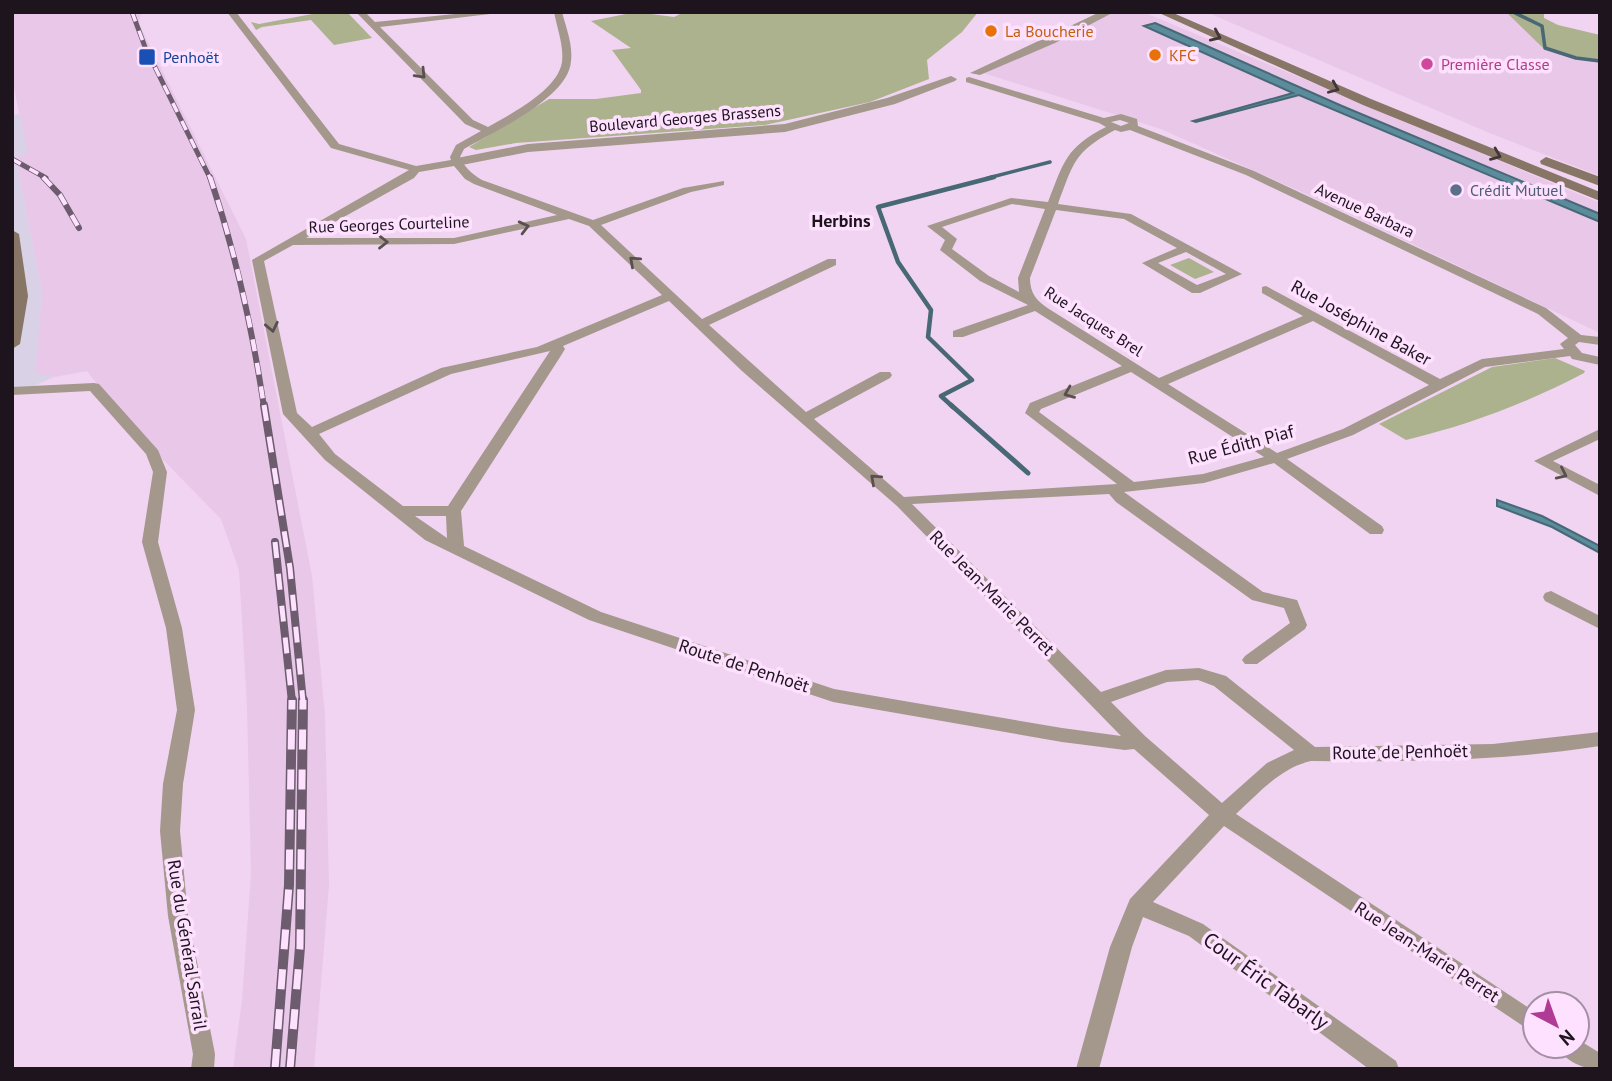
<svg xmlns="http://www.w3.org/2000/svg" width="1612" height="1081" viewBox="0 0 1612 1081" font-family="'PT Sans',sans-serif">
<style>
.built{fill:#e8c7e9}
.industrial{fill:#d9d1e6}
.green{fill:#acb28d}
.water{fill:#5b8c9c;stroke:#486876;stroke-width:2}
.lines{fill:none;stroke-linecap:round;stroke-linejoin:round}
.stream-far2{stroke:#486876;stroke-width:3.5}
.stream-far1{stroke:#486876;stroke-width:4.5}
.stream{stroke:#486876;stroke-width:5}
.minor{fill:#a4978c;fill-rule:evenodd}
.tertiary{fill:#a4978c;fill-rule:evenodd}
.secondary{fill:#877565;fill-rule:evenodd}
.rail-far3-casing{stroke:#6c5c6d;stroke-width:5}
.rail-far2-casing{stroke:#6c5c6d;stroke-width:6}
.rail-far1-casing{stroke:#6c5c6d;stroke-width:8}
.rail-casing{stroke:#6c5c6d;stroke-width:10}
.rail-far3{stroke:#fee1ff;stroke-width:3.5;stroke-dasharray:10;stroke-linecap:butt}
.rail-far2{stroke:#fee1ff;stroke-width:4.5;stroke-dasharray:12;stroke-linecap:butt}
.rail-far1{stroke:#fee1ff;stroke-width:5;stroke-dasharray:16;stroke-linecap:butt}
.rail{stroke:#fee1ff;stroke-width:7;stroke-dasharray:20;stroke-linecap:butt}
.oneway{stroke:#423637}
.oneway2{stroke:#5a4f50}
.food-dot{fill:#e8710a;stroke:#fee1ff;stroke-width:2.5}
.transit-dot{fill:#1a4fb4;stroke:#fee1ff;stroke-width:2.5}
.hotel-dot{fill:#d1479c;stroke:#fee1ff;stroke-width:2.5}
.service-dot{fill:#5c6f8a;stroke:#fee1ff;stroke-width:2.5}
.labels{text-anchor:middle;stroke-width:7;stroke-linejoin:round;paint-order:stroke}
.far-food-label{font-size:16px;fill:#c56008;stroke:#fee1ff;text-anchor:start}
.far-transit-label{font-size:16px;fill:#164399;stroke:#fee1ff;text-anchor:start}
.far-hotel-label{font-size:16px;fill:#b23c85;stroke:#fee1ff;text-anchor:start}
.far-street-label{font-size:16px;fill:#1d141e;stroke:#fee1ff}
.far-service-label{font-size:16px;fill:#4e5e75;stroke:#fee1ff;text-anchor:start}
.far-quarter-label{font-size:18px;font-weight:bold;fill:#1d141e;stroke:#fee1ff}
.street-label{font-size:18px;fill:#1d141e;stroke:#fee1ff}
.near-street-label{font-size:21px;fill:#1d141e;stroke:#fee1ff}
</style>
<rect width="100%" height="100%" fill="#f0d4f1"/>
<path class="built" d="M12,12H141L139,24L246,239L312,576L325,716L329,885L314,1069H233L242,1000L251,874L247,705L239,570L221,519L132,428L87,371L54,377L34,373L42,294L16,158L27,153L12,77Z
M1107,12H1143L1600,203V333L1313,197L1161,129L977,71Z
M1206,12H1506L1543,48L1600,63V176L1492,134Z"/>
<path class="industrial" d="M20,114L28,153L16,158L42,294L35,372L54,377L12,395V115Z"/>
<path class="green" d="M323,12H347L372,38L334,45L311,20L262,27L256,30L251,22L259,24Z
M636,12L674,17L684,12H978L962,32L927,60L929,79L870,102L765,125L516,143L476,150L469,147L549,99H596L641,93V90L612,50L631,48L591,21Z
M1506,12H1544V18L1558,25L1600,35V63L1543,48Z
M1189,258L1214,272L1195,279L1170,265Z
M1555,358L1585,371L1584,373C1527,403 1469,425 1406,440L1379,424L1492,367Z"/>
<path class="water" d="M1155,23L1342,106L1600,214V222L1299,95L1196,122L1193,121L1293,93L1144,26Z
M1497,500L1542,516L1600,546V553L1552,527L1497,506Z"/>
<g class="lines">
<path class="stream-far2" d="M1513,12L1542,26L1545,48L1576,58L1600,61
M988,178L1050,162"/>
<path class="stream-far1" d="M953,407L941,396L972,380L928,337L931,310L898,262L878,207L994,177"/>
<path class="stream" d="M951,405L1028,473"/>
<path class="minor" d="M227,12H236L339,144L416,166L451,160L450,157L456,145L481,131L465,124L356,12H365L375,22L475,12H507L380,27L473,120L488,127C511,114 558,90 562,62C564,46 557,28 554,12H562C566,28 573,44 571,61C569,98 493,132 464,149L460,157C464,167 472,174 482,180L593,220L683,188L724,181V185L691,192L601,225L702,319L828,259H836V265L709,325L806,412L880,372H890L892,375L890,378L814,419L904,497L1117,484L1025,413L1030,403L1122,366L1035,311L963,337H953V331L1028,305L980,281L940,250L945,240L927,226L1011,198L1048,202C1064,162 1065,148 1106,127L1099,123L966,82V78L969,77L1104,118L1121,114L1137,119L1138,126L1254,171L1546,308L1581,335L1600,337V345L1579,342L1575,345L1582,353L1600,357V365L1572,359L1570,356L1485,367L1353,435L1287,459L1382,526L1384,530L1382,534H1370L1274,463L1204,483L1124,492L1263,592L1297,600L1307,625L1305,629L1257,664H1245L1242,660L1245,656L1290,623L1284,608L1252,600L1116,502L1109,494L912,504L1101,692L1166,670L1199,668L1226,676L1315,747L1493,744L1600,732V746C1504,761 1408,762 1311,761C1280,768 1259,793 1236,814L1535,1012V1034L1224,826L1153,902L1203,924L1396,1061L1399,1069H1369L1189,936L1143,917L1132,947L1099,1069H1076L1110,947L1130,899L1209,815L1134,749L1125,750L1062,742L833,702L589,620L425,540L325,460L283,414L252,260L409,170L331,148ZM1120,120L1129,123L1121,126L1111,122ZM1115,130L1121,132L1130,130L1246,175L1538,314L1568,338L1560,344L1564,349L1482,359L1440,379L1266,286L1262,287V293L1303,316L1159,378L1049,309C1037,301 1030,294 1030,278L1056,210L1124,219L1177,248L1142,263L1192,293H1200L1242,274L1131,214L1058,204C1074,162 1074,152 1115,130ZM454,166L465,179L474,184L557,215L454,238H306L414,178L419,172ZM1012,204L1045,209L1018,278L1019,292L989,276L952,249L957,239L942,227ZM569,219L589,226L662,295L537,347L441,368L312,427L297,413L264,261L293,245L454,244ZM1186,252L1226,274L1197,285L1158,263ZM669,301L742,371L897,506L1121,736L1062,728L834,689L601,612L464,546L461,511L562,354L565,349L563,346ZM1313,321L1429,385L1343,429L1277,453L1168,384ZM550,351L448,506H403L335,454L319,434L451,374ZM1131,372L1264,457L1203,474L1134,482L1039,412L1041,409ZM415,516H446L447,538ZM1198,680L1214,686L1294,750L1267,763L1222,803L1145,736L1111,702L1167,682Z
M94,383L99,384L158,450L167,472L158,542L182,628L195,710L183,784L180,831L188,916L215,1054L214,1069H191L193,1054L168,916L160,831L163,784L177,710L166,628L142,542L153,472L146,454L90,391L12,395V387Z
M1600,429V439L1553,461L1600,485V496L1534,461Z
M1551,591L1600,616V629L1545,601L1543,597L1545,593Z
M1577,1039L1600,1053V1069C1583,1069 1565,1062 1558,1046H1577Z"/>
<path class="tertiary" d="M1100,12H1114L1055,43L980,75L970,73Z
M951,76L957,79L955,81L895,104L785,132L528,152L457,166L451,162L457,158L528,144L785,124L887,98Z"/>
<path class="secondary" d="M1157,12H1171L1371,99L1600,192V201L1363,105Z
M1546,157L1600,177V186L1541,164L1540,161Z
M12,230L19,234L28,296L20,344L12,349Z"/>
<defs>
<path id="rail-far3" d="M132,12L145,47L210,178
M12,159L46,178"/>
<path id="rail-far2" d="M43,177L60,195L79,228
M210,177C236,254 252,326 264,407"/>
<path id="rail-far1" d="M264,405L290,568L303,702
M275,542L292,702"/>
<path id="rail" d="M275,1069L289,885L292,700
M290,1069L300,947L303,700"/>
</defs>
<use href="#rail-far3" class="rail-far3-casing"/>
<use href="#rail-far2" class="rail-far2-casing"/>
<use href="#rail-far1" class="rail-far1-casing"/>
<use href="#rail" class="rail-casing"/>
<use href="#rail-far3" class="rail-far3"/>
<use href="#rail-far2" class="rail-far2"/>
<use href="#rail-far1" class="rail-far1"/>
<use href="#rail" class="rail"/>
</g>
<defs><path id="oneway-chevron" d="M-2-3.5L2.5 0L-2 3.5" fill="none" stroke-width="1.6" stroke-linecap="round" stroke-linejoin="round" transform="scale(1.75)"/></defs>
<g class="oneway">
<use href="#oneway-chevron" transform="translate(1216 36) rotate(24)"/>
<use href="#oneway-chevron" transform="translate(1334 88) rotate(23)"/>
<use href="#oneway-chevron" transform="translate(1496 155) rotate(22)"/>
</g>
<g class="oneway2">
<use href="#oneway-chevron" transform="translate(421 74) rotate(46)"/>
<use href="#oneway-chevron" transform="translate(524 227) rotate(-14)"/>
<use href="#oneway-chevron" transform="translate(383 242)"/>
<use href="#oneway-chevron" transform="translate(634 261) rotate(-138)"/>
<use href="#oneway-chevron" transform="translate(272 327) rotate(78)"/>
<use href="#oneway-chevron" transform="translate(1069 393) rotate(158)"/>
<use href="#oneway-chevron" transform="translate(1562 474) rotate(25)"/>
<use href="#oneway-chevron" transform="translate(875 479) rotate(-138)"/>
</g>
<g class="food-dot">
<circle cx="991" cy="31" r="7"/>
<circle cx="1155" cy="55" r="7"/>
</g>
<rect class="transit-dot" x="138" y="48" width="18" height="18" rx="3.5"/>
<circle class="hotel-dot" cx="1427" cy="64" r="7"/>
<circle class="service-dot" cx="1456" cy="190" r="7"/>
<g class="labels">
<g class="far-food-label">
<text x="1005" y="37">La Boucherie</text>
<text x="1169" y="61">KFC</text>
</g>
<g class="far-transit-label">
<text x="163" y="63">Penhoët</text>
</g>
<g class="far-hotel-label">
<text x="1441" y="70">Première Classe</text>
</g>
<g class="far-street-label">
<text transform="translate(685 118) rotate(-5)" y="6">Boulevard Georges Brassens</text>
<text transform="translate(1365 210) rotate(25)" y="6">Avenue Barbara</text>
<text transform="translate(389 224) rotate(-2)" y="6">Rue Georges Courteline</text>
<text transform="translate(1094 321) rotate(33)" y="6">Rue Jacques Brel</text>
</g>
<g class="far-service-label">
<text x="1470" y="196">Crédit Mutuel</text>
</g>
<g class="far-quarter-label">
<text x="841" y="227">Herbins</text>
</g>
<g class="street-label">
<text transform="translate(1361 323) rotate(29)" y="6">Rue Joséphine Baker</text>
<text transform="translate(1241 445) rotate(-15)" y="6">Rue Édith Piaf</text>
<text transform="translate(992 593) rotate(45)" y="6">Rue Jean-Marie Perret</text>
<text transform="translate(744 666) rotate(18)" y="6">Route de Penhoët</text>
<text transform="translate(1400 752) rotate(-1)" y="6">Route de Penhoët</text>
<text transform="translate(187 945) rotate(81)" y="6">Rue du Général Sarrail</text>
<text transform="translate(1427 952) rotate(33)" y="6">Rue Jean-Marie Perret</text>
</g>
<g class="near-street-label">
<text transform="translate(1266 981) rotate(36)" y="7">Cour Éric Tabarly</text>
</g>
</g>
<rect width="1612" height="1081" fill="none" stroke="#1d141e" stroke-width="28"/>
<g transform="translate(1556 1025) rotate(139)"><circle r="33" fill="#fee1ff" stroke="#a48fa5" stroke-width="2"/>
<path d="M0-5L12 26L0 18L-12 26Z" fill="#b03b94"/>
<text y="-10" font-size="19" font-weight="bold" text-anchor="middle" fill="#1d141e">N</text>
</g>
</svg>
